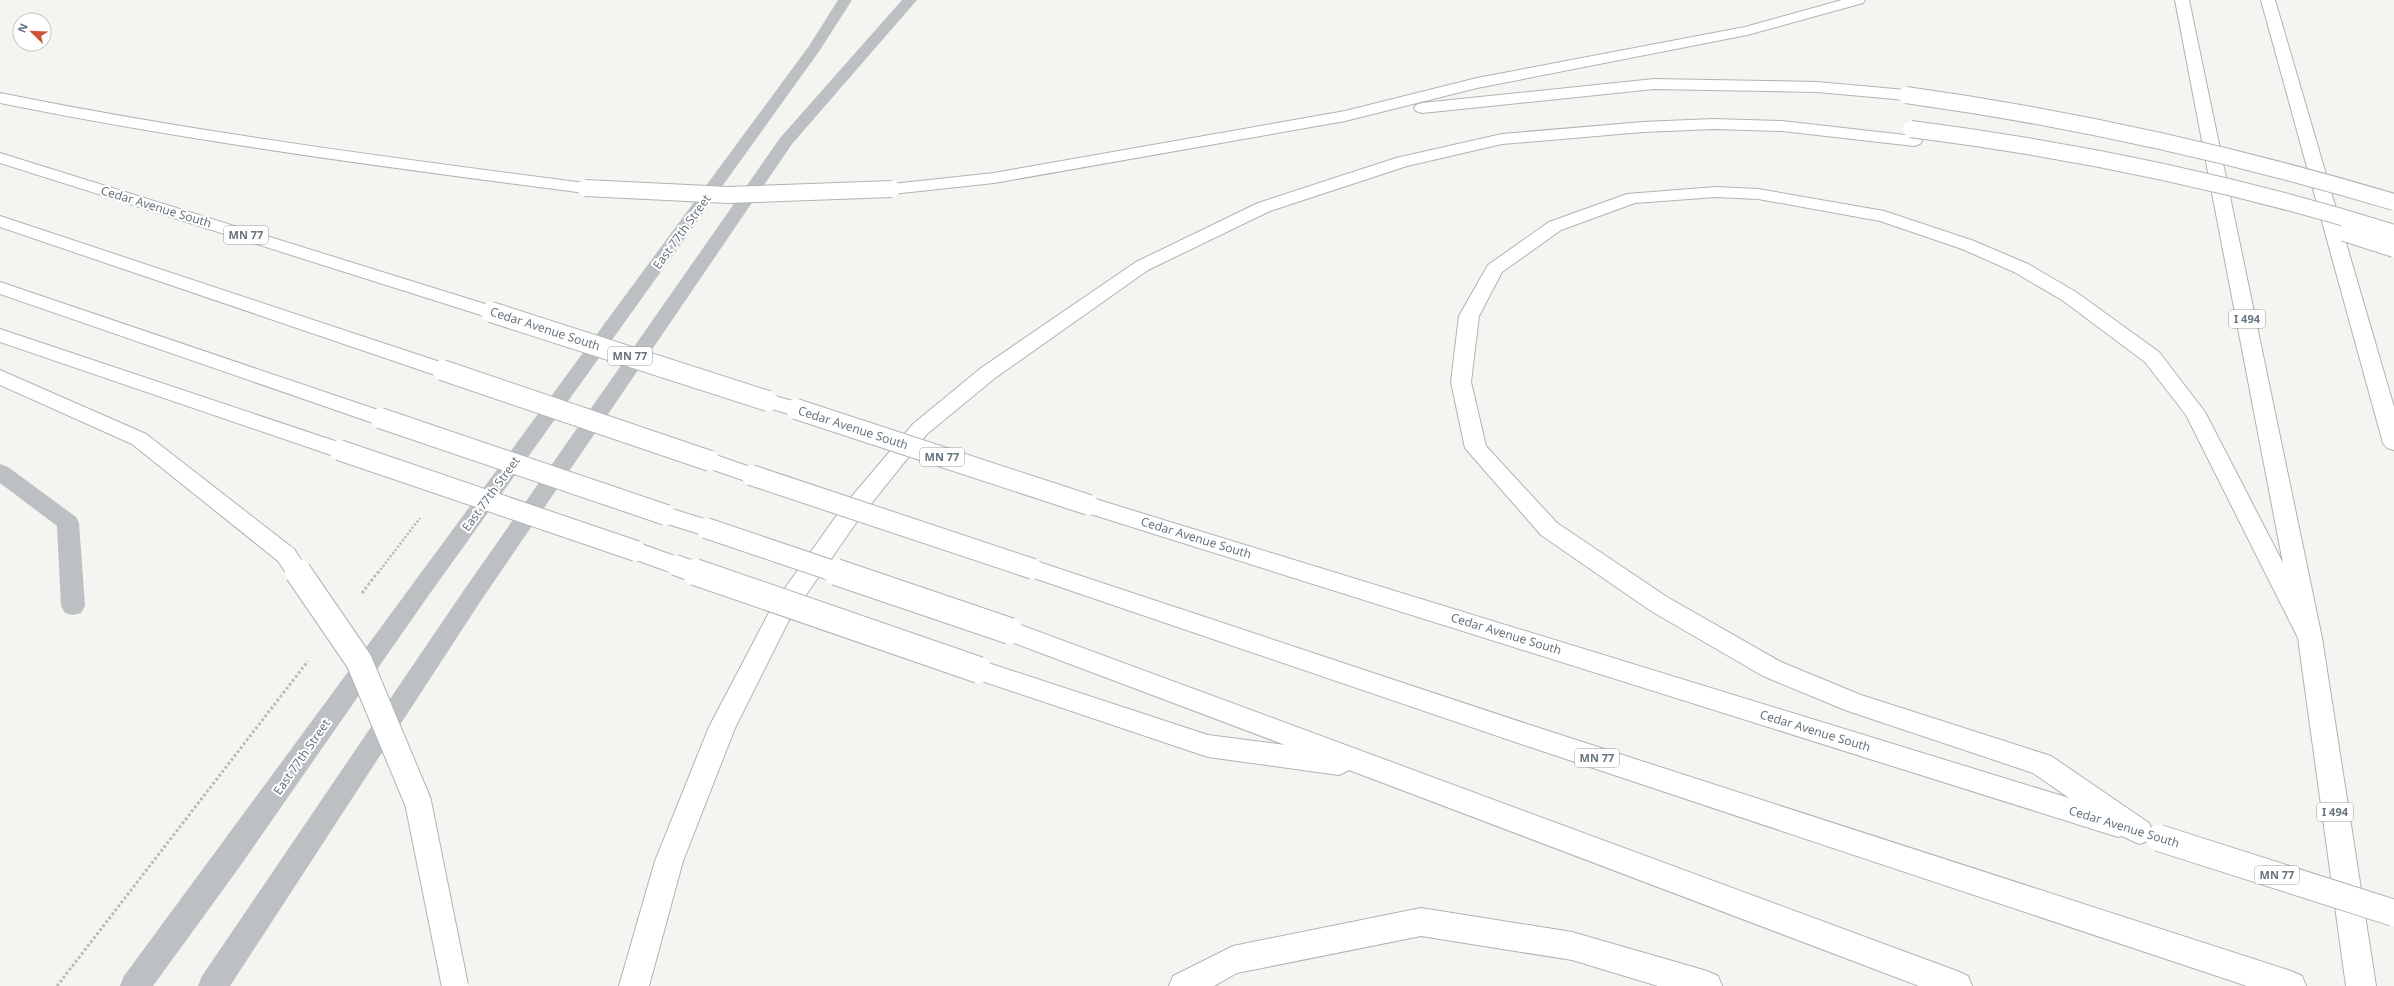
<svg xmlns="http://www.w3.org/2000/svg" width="2394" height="986" viewBox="0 0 2394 986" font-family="'Noto Sans',sans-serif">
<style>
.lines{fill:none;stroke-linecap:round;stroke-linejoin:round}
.motorway-casing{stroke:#b0b3b6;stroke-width:2}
.path-far1{stroke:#b6b9bb;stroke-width:2.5;stroke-dasharray:2 2;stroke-linecap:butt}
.path{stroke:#b6b9bb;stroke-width:3;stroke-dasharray:2.5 2.5;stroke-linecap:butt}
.minor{fill:#bcc0c3;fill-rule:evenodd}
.tertiary{fill:#bcc0c3;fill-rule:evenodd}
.motorway{fill:#fff;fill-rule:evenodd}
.motorway-bridge-far2-casing{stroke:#b0b3b6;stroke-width:18;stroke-linecap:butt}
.motorway-bridge-far1-casing{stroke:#b0b3b6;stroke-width:22;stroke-linecap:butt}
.motorway-bridge-casing{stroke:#b0b3b6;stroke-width:28;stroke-linecap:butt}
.motorway-bridge-far2{stroke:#fff;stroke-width:16}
.motorway-bridge-far1{stroke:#fff;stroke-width:20}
.motorway-bridge{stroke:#fff;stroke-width:26}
.labels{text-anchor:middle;stroke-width:4;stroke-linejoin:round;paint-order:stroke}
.shield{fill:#fff;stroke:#959ea5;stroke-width:1}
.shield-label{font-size:11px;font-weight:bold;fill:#67757f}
.street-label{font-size:12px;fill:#67757f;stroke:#fff}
</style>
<rect width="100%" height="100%" fill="#f4f4f1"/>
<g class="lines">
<defs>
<path id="motorway" d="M1842,0H1865L1863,3L1747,35L1477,88L1345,121L994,183L892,194L886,193L883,189L886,185L892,184L994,173L1345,111L1477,78L1745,27Z
M2175,0H2189L2322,638L2376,986H2346L2298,638L2186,415L2145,362L2062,300L2014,272L1962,249L1880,221L1758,199L1716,197L1635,203L1561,230L1502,272L1479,316L1471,382L1486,446L1557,523L1667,597L1781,662L1861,695L2051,756L2149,823L2153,832L2149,841L2139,844L2122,836L2118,837L1081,511L1078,505L1081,499L1089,497L2069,798L2033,773L1845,710L1763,676L1651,611L1541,535L1465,448L1451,382L1459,316L1488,265L1549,222L1627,194L1716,187L1758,189L1884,211L1974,241L2028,264L2076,292L2159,352L2205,412L2283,563Z
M2261,0H2275L2394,407V450L2387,448L2383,443Z
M1654,79L1817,82L1906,90L1914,95L1906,100L1817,92L1654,89L1422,113L1416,111L1414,108L1416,105L1422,103Z
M0,93C193,132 390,158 585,183L591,184L594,188L591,192L585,193C390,168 193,142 0,103Z
M1713,119L1782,121L1914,136L1920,138L1922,141L1920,144L1914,146L1782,131L1713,129L1643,132L1502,144L1407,166L1270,211L1148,270L995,378L927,434L858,520L790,618L735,728L683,861L649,986H619L655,861L709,727L773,605L842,508L913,424L981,368L1136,262L1258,203L1396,158L1502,134L1643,122Z
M0,153L498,308L501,312L498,316L491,318L484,316L0,163Z
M0,216L449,365L452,370L449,375L442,377L435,375L0,227Z
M0,282L387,413L390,418L387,423L380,425L373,423L0,294Z
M0,329L347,445L350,450L347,455L339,457L331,455L0,342Z
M0,370L146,434L294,549L297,555L294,561L286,564L278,561L132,444L0,385Z
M768,394L803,404L806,409L803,414L796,416L761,406L758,401L761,396Z
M710,453L759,470L762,475L759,480L751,483L702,466L699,461L702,456Z
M666,507L714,522L717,528L714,534L706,536L658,521L655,515L658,509Z
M636,542L683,559L687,565L683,571L675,574L628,557L625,551L628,545Z
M1033,560L1530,725L2291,971L2302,976L2306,986H2247L1530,747L1025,575L1021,569L1025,563Z
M1010,621L1957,971L1968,976L1972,986H1919L1349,770L1339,775L1208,757L970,677L967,670L970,663L979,660L1208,735L1285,745L1001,638L998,631L1001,624Z
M1421,908L1572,932L1707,971L1718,976L1722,986H1658L1572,960L1421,936L1237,973L1214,986H1169L1173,976L1233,946Z"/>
</defs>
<use href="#motorway" class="motorway-casing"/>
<path class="path-far1" d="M378,573L420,518"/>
<path class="path" d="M362,593L378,572
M57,986L308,661"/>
<path class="minor" d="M0,464L8,467L76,517L79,523L85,606L81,613L73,615L65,613L61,606L57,526L0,483Z"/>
<path class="tertiary" d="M838,0H852L820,50L426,599L238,869L153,986H120L124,976L809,46Z
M902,0H917L792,144L480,602L230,986H198L202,976L464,590L780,138Z"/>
<use href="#motorway" class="motorway"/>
<defs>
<path id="motorway-bridge-far2" d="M1906,95C2072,118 2233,154 2394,202
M1911,129C2076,150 2236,183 2394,233
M585,188L728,195L892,189
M2344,233L2394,249"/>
<path id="motorway-bridge-far1" d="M491,312L768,401
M442,370L710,461
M796,409L1089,505
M380,418L666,515
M339,450L636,551
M751,475L1033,569
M706,528L839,573
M286,555L298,573
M675,565L698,573"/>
<path id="motorway-bridge" d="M298,572L359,661L418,802L455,986
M695,572L979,670
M836,572L1010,631
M2159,838L2394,913"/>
</defs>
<use href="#motorway-bridge-far2" class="motorway-bridge-far2-casing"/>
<use href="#motorway-bridge-far1" class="motorway-bridge-far1-casing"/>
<use href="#motorway-bridge" class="motorway-bridge-casing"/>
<use href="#motorway-bridge-far2" class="motorway-bridge-far2"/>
<use href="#motorway-bridge-far1" class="motorway-bridge-far1"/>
<use href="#motorway-bridge" class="motorway-bridge"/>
</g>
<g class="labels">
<g class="shield">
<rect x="224" y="226" width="44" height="18" rx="3"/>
<rect x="2229" y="310" width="36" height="18" rx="3"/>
<rect x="608" y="347" width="44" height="18" rx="3"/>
<rect x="920" y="448" width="44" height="18" rx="3"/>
<rect x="1575" y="749" width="44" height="18" rx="3"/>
<rect x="2317" y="803" width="36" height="18" rx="3"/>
<rect x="2255" y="866" width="44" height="18" rx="3"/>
</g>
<g class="shield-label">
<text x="246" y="239">MN 77</text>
<text x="2247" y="323">I 494</text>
<text x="630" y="360">MN 77</text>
<text x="942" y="461">MN 77</text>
<text x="1597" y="762">MN 77</text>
<text x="2335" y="816">I 494</text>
<text x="2277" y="879">MN 77</text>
</g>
<g class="street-label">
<text transform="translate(156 207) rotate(17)" y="4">Cedar Avenue South</text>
<text transform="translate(682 232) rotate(-54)" y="4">East 77th Street</text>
<text transform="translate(545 329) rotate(18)" y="4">Cedar Avenue South</text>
<text transform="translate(853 428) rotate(18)" y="4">Cedar Avenue South</text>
<text transform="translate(491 494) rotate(-54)" y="4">East 77th Street</text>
<text transform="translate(1196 538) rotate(17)" y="4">Cedar Avenue South</text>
<text transform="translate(1506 634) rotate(17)" y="4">Cedar Avenue South</text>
<text transform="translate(1815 731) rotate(17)" y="4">Cedar Avenue South</text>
<text transform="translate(302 757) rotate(-55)" y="4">East 77th Street</text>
<text transform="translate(2124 827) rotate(17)" y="4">Cedar Avenue South</text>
</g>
</g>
<g transform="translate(32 32) rotate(293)"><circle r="19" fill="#ffffff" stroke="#c2c8cc"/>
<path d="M0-3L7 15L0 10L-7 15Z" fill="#cf5437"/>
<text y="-6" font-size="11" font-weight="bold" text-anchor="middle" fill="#67757f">N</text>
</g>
</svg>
